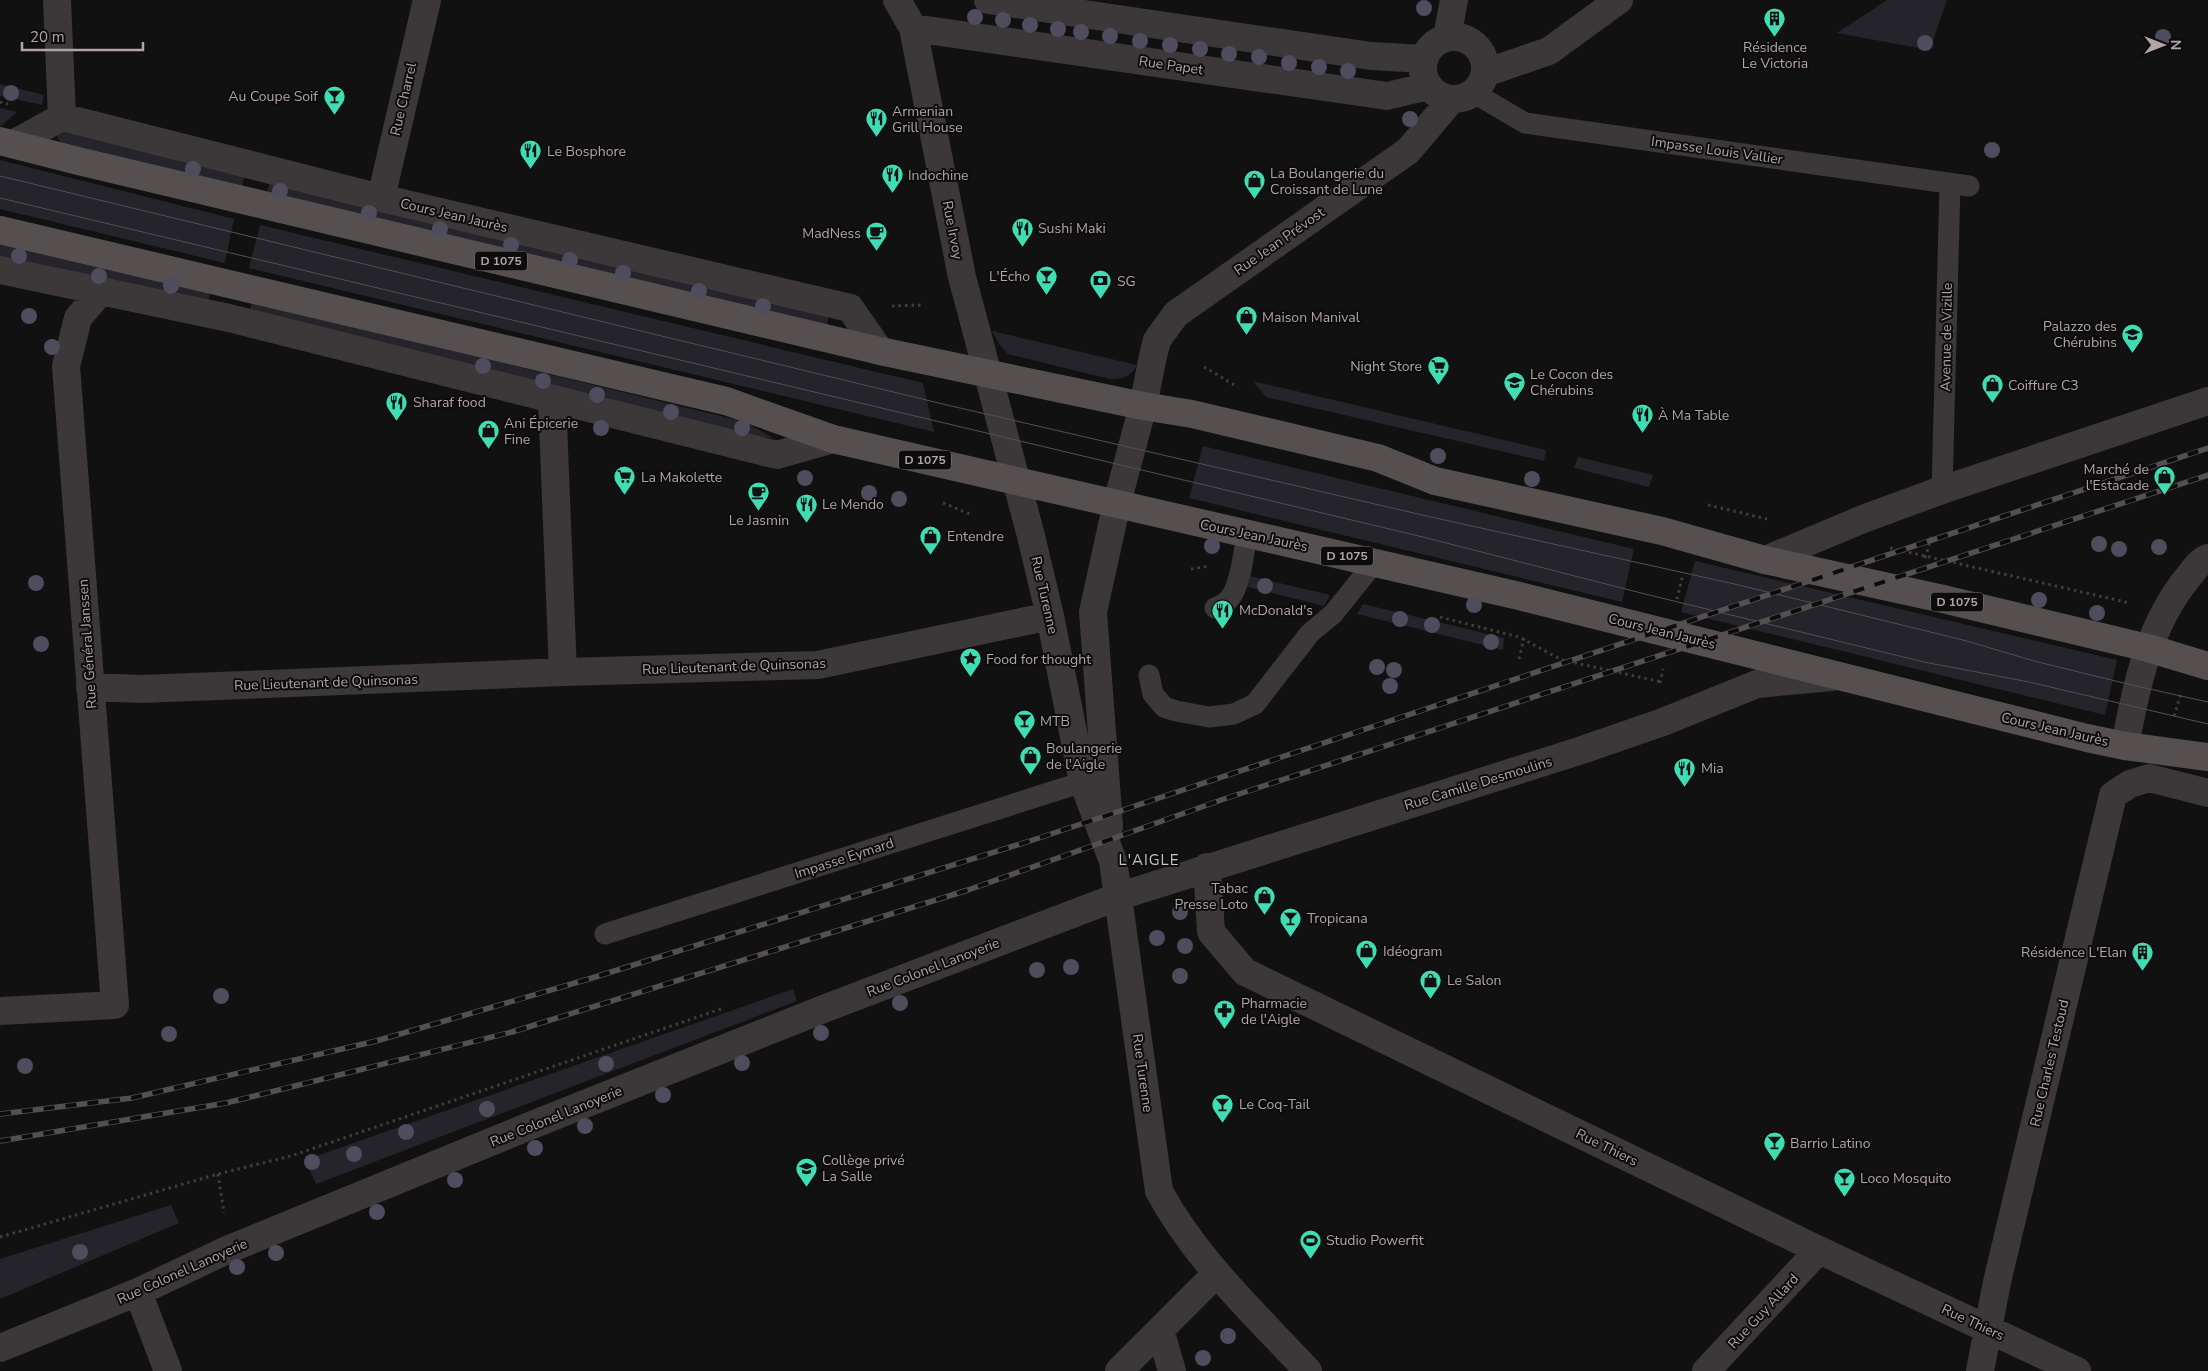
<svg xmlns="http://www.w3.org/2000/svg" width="2208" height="1371" viewBox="0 0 2208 1371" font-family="'Nunito Sans',sans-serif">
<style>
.green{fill:#25242b}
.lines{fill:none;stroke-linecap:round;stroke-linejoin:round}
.path{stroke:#433c3d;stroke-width:3;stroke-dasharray:2.5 4;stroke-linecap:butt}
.lane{stroke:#3c3738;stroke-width:21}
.street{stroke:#3c3738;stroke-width:28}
.primary{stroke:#554f50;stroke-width:28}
.tram{stroke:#554f51;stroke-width:1}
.rail-casing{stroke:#554f51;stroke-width:5.5}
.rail{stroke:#0d0c0c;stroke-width:4;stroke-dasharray:11;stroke-linecap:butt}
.tree{fill:#4e4c5d}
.labels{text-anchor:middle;stroke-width:4;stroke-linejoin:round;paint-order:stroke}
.shield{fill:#0d0c0c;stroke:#807678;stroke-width:1}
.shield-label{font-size:12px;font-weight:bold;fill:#b1a4a7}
.poi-label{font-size:14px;fill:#b1a4a7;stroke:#0d0c0c;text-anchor:start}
.street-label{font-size:14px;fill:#b1a4a7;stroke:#0d0c0c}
.neighbourhood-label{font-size:15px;letter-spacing:1px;fill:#cec4c6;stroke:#0d0c0c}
</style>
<rect width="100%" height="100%" fill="#121111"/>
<path class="green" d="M1887,0H1947L1930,50L1837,33Z
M0,84L44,95L42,105L0,96Z
M0,108L17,112L0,127Z
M60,132H64L245,175L242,186L62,144L57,137Z
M0,160L234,219L225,263L0,209Z
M270,181L829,314L827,326L267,193Z
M260,225L923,383L934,432L249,268Z
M0,242L210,293L207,307L0,257Z
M252,302L745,422L773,438L743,435L249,316Z
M992,331L1137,365C1131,377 1123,379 1110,379L1008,354L999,344Z
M1253,381L1546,450L1544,461L1266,397Z
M1203,446L1634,549L1622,602L1189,498Z
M1578,457L1653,475L1649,487L1574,468Z
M1695,561L2117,660L2105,715L1681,612Z
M1250,576L1330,595L1324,606L1248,587Z
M1363,604L1504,638L1503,650L1357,614Z
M793,989L797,1001L316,1184L305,1160Z
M171,1205L179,1223L0,1299V1259Z"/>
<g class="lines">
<path class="path" d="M0,102L8,104
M892,306L923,305
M1204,367L1238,387
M943,503L972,515
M1708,505L1767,519
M1890,548L2130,603
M1925,558L1932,535
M1191,569L1210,566
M1677,599L1683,574
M1440,617L1519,637L1562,660L1662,682
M1519,659L1524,638
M1660,683L1663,669
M2174,716L2181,694
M218,1174L224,1213
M0,1237L218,1174L291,1156L721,1009"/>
<path class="lane" d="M1474,93L1525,123L1969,186
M1942,490L1950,184
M1215,608C1219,606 1223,605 1226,602C1241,591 1244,550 1247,533
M1149,675L1153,694L1164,707L1176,711L1209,717L1234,714L1255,704L1310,633L1333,614L1374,563
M605,934L1083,782"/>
<path class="street" d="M57,0L62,117
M897,0L913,28L962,277L1031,536L1050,616L1083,782L1113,861L1159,1191C1196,1260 1256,1315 1308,1371
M988,0L1371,56L1424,59
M913,28L1387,96L1429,86
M1423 68a31 31 0 1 1 62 0a31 31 0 1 1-62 0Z
M1447,37L1454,0
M1485,73L1549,51L1619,0
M13,144L62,117L381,198L850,308L880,351
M381,198L427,0
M0,270L229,318L777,455L833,439
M552,399L563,672
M1765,560L1863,519L1942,490L2208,401
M90,687L142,689L563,672L818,665L1050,616
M2125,746C2136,686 2149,624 2189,576C2195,569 2199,561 2208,558
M1109,826L1093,612L1117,503L1143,406L1153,356L1157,340L1176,314L1408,151L1452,99
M1207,867L1211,932L1245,972L1819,1250L2077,1371
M0,1011L115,1005L66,366L78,318L101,291
M138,1292L168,1371
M1160,1330L1172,1371
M0,1348L138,1292L227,1250L537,1123L826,1008L1117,897L1579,751L1663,722L1757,684L1832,677
M1119,1371L1217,1273
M1706,1371L1819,1250
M1980,1371L1997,1282L2113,795L2130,784L2149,778L2208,793"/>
<path class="primary" d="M0,141L78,161L880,351L1143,406L1192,414L1378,458L1435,481L1662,531L1765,560L1943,599L2148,648L2208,666
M0,230L726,401L833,439L1515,595L2087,738L2125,746L2208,757"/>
<path class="tram" d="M0,176L947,405L1431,517L1739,585L1963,640L2034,661L2136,686L2208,702
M0,198L1423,537L1645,594L1924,662L2029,682L2208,724"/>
<defs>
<path id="rail" d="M0,1114L132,1098L376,1041L592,978L1033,840L2208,448
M0,1141L226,1103L512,1032L968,890L1224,799L2208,475"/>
</defs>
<use href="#rail" class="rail-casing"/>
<use href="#rail" class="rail"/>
</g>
<g class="tree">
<circle cx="1424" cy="8" r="8"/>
<circle cx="975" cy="17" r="8"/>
<circle cx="1003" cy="20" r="8"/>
<circle cx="1030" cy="25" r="8"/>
<circle cx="1058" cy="29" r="8"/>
<circle cx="1081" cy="32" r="8"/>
<circle cx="1110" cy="36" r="8"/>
<circle cx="2163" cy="37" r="8"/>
<circle cx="1140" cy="41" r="8"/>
<circle cx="1925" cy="43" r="8"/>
<circle cx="1170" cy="45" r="8"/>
<circle cx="1200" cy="49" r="8"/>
<circle cx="1229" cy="54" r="8"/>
<circle cx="1259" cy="57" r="8"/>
<circle cx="1289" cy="63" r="8"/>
<circle cx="1319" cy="67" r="8"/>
<circle cx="1348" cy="71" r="8"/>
<circle cx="11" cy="93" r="8"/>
<circle cx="1410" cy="119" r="8"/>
<circle cx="1992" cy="150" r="8"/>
<circle cx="193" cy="169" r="8"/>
<circle cx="280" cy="191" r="8"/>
<circle cx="369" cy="213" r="8"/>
<circle cx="440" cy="229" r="8"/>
<circle cx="511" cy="245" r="8"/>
<circle cx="19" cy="256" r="8"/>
<circle cx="570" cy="260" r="8"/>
<circle cx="623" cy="273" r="8"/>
<circle cx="99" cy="276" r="8"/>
<circle cx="171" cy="286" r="8"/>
<circle cx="699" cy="291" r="8"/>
<circle cx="763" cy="306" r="8"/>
<circle cx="29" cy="316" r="8"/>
<circle cx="52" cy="347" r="8"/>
<circle cx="483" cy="366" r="8"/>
<circle cx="543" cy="381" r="8"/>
<circle cx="597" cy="395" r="8"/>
<circle cx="671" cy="412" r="8"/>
<circle cx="601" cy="428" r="8"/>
<circle cx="742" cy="428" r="8"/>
<circle cx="1438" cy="456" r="8"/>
<circle cx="805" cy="478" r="8"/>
<circle cx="1532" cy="479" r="8"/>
<circle cx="869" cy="493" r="8"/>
<circle cx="899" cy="499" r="8"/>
<circle cx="2099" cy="544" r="8"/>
<circle cx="1212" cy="546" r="8"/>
<circle cx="2159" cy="547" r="8"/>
<circle cx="2119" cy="549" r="8"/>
<circle cx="36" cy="583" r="8"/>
<circle cx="1265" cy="586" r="8"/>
<circle cx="2039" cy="600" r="8"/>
<circle cx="1474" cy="605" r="8"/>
<circle cx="2097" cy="613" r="8"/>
<circle cx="1400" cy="619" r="8"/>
<circle cx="1432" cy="625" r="8"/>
<circle cx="1491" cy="642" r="8"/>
<circle cx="41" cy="644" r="8"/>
<circle cx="1377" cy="667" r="8"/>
<circle cx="1394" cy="670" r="8"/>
<circle cx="1390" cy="686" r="8"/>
<circle cx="1180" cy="912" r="8"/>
<circle cx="1157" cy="938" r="8"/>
<circle cx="1185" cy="946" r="8"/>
<circle cx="1071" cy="967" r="8"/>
<circle cx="1037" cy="970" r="8"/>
<circle cx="1180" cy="976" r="8"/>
<circle cx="221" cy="996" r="8"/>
<circle cx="900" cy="1003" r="8"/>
<circle cx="821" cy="1033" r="8"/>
<circle cx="169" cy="1034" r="8"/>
<circle cx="742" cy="1063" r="8"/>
<circle cx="606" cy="1064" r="8"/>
<circle cx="25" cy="1066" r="8"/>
<circle cx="663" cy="1095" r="8"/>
<circle cx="487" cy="1109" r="8"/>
<circle cx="585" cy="1126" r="8"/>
<circle cx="406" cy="1132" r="8"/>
<circle cx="535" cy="1148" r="8"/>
<circle cx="354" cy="1154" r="8"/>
<circle cx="312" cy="1162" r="8"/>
<circle cx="455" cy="1180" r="8"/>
<circle cx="377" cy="1212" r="8"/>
<circle cx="80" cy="1252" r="8"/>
<circle cx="276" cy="1253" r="8"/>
<circle cx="237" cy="1267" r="8"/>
<circle cx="1228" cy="1336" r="8"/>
<circle cx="1203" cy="1358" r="8"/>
</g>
<defs>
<symbol id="building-pin" viewBox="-11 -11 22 30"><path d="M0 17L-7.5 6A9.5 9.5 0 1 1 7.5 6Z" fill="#3eddb3" stroke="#0d0c0c"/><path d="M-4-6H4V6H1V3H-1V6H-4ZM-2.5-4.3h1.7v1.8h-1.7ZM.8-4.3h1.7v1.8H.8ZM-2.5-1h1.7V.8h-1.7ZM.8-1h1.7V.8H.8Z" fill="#111"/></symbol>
<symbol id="bar-pin" viewBox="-11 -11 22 30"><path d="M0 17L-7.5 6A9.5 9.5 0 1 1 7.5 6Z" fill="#3eddb3" stroke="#0d0c0c"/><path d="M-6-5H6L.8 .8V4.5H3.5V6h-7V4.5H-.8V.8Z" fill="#111"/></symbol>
<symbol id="restaurant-pin" viewBox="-11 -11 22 30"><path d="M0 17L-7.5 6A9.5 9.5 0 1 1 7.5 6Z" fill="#3eddb3" stroke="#0d0c0c"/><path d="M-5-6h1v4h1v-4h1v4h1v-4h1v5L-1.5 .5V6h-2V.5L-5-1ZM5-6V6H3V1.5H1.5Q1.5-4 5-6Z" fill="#111"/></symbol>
<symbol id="shop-pin" viewBox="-11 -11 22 30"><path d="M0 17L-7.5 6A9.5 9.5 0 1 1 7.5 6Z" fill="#3eddb3" stroke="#0d0c0c"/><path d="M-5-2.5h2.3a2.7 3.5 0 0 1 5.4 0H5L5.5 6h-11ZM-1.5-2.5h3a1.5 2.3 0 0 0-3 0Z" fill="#111"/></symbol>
<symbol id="cafe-pin" viewBox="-11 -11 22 30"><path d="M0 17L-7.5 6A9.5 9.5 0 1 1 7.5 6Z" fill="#3eddb3" stroke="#0d0c0c"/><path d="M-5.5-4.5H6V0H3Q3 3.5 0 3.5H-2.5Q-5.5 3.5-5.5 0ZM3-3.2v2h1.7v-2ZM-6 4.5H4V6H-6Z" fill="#111"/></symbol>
<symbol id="bank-pin" viewBox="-11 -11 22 30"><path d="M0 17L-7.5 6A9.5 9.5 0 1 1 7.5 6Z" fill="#3eddb3" stroke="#0d0c0c"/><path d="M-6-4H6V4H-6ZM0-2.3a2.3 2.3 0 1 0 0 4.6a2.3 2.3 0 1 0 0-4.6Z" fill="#111"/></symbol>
<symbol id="school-pin" viewBox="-11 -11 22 30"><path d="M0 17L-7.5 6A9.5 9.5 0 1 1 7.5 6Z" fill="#3eddb3" stroke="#0d0c0c"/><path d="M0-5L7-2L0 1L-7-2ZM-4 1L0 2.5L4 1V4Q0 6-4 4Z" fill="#111"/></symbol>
<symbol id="supermarket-pin" viewBox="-11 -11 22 30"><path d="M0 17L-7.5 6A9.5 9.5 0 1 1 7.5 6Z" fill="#3eddb3" stroke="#0d0c0c"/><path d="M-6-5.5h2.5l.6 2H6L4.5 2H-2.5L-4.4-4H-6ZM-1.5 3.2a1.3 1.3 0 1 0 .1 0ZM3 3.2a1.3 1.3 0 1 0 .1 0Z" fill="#111"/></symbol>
<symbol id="sight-pin" viewBox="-11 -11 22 30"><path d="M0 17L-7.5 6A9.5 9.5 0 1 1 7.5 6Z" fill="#3eddb3" stroke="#0d0c0c"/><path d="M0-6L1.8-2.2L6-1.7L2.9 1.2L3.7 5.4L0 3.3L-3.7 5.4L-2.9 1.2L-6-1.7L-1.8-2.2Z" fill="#111"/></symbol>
<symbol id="pharmacy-pin" viewBox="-11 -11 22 30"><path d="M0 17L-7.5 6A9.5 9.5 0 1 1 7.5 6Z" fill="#3eddb3" stroke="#0d0c0c"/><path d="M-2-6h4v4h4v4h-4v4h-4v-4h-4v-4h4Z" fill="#111"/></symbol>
<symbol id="stadium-pin" viewBox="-11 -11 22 30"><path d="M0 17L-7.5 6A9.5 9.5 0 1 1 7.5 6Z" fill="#3eddb3" stroke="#0d0c0c"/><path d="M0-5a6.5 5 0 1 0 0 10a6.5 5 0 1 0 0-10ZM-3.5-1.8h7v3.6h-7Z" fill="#111"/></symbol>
</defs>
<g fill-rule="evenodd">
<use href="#building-pin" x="1762" y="6" width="25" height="34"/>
<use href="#bar-pin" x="322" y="84" width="25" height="34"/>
<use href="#restaurant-pin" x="864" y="106" width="25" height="34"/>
<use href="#restaurant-pin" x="518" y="138" width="25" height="34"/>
<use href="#restaurant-pin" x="880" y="162" width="25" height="34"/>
<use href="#shop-pin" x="1242" y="168" width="25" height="34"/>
<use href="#restaurant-pin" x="1010" y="216" width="25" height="34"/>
<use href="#cafe-pin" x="864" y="220" width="25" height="34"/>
<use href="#bar-pin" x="1034" y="264" width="25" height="34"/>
<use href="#bank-pin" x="1088" y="268" width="25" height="34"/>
<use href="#shop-pin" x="1234" y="304" width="25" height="34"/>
<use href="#school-pin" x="2120" y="322" width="25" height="34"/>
<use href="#supermarket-pin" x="1426" y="354" width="25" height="34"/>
<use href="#school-pin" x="1502" y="370" width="25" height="34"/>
<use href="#shop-pin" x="1980" y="372" width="25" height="34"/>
<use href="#restaurant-pin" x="384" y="390" width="25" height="34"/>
<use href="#restaurant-pin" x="1630" y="402" width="25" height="34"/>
<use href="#shop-pin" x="476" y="418" width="25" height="34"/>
<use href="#supermarket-pin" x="612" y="464" width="25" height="34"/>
<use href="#shop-pin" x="2152" y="464" width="25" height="34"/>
<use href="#cafe-pin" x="746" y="480" width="25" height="34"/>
<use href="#restaurant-pin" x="794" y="492" width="25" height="34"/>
<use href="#shop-pin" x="918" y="524" width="25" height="34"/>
<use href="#restaurant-pin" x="1210" y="598" width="25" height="34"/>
<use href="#sight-pin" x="958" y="646" width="25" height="34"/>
<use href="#bar-pin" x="1012" y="708" width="25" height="34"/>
<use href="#shop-pin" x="1018" y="744" width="25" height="34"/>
<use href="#restaurant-pin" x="1672" y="756" width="25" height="34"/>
<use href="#shop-pin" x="1252" y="884" width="25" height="34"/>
<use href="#bar-pin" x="1278" y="906" width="25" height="34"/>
<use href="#shop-pin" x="1354" y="938" width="25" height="34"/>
<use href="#building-pin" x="2130" y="940" width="25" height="34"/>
<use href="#shop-pin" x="1418" y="968" width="25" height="34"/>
<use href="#pharmacy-pin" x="1212" y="998" width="25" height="34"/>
<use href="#bar-pin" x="1210" y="1092" width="25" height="34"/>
<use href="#bar-pin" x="1762" y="1130" width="25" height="34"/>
<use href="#school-pin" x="794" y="1156" width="25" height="34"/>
<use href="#bar-pin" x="1832" y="1166" width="25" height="34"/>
<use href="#stadium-pin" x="1298" y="1228" width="25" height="34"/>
</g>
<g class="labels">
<g class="shield">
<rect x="475" y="251.5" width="52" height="19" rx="4"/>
<rect x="899" y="450.5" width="52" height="19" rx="4"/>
<rect x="1321" y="546.5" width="52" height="19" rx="4"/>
<rect x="1931" y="592.5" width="52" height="19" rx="4"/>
</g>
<g class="shield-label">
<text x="501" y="265">D 1075</text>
<text x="925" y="464">D 1075</text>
<text x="1347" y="560">D 1075</text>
<text x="1957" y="606">D 1075</text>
</g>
<g class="poi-label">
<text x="1775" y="52" text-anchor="middle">Résidence<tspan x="1775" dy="16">Le Victoria</tspan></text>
<text x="318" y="101" text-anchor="end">Au Coupe Soif</text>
<text x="892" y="116">Armenian<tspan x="892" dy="16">Grill House</tspan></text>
<text x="547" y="156">Le Bosphore</text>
<text x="1270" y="178">La Boulangerie du<tspan x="1270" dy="16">Croissant de Lune</tspan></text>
<text x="908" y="180">Indochine</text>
<text x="1038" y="233">Sushi Maki</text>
<text x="861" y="238" text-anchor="end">MadNess</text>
<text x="1030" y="281" text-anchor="end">L'Écho</text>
<text x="1117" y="286">SG</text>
<text x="1262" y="322">Maison Manival</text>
<text x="2117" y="331" text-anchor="end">Palazzo des<tspan x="2117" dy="16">Chérubins</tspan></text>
<text x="1422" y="371" text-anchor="end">Night Store</text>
<text x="1530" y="379">Le Cocon des<tspan x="1530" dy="16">Chérubins</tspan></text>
<text x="2008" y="390">Coiffure C3</text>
<text x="413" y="407">Sharaf food</text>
<text x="1658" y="420">À Ma Table</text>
<text x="504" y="428">Ani Épicerie<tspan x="504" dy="16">Fine</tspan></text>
<text x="2149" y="474" text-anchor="end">Marché de<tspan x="2149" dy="16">l'Estacade</tspan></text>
<text x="641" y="482">La Makolette</text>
<text x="822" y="509">Le Mendo</text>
<text x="759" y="525" text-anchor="middle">Le Jasmin</text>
<text x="947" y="541">Entendre</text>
<text x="1239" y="615">McDonald's</text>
<text x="986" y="664">Food for thought</text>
<text x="1040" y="726">MTB</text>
<text x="1046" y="753">Boulangerie<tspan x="1046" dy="16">de l'Aigle</tspan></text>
<text x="1701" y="773">Mia</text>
<text x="1248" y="893" text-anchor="end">Tabac<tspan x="1248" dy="16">Presse Loto</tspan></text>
<text x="1307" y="923">Tropicana</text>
<text x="1383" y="956">Idéogram</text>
<text x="2127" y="957" text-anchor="end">Résidence L'Elan</text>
<text x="1447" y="985">Le Salon</text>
<text x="1241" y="1008">Pharmacie<tspan x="1241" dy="16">de l'Aigle</tspan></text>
<text x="1239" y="1109">Le Coq-Tail</text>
<text x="1790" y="1148">Barrio Latino</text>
<text x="822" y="1165">Collège privé<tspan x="822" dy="16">La Salle</tspan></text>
<text x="1860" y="1183">Loco Mosquito</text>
<text x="1326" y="1245">Studio Powerfit</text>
</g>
<g class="street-label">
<text transform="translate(1171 65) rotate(8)" y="5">Rue Papet</text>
<text transform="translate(403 99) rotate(-77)" y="5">Rue Charrel</text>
<text transform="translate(1717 150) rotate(8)" y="5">Impasse Louis Vallier</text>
<text transform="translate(454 215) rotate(13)" y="5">Cours Jean Jaurès</text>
<text transform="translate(953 230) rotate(79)" y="5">Rue Irvoy</text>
<text transform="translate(1279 241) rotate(-35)" y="5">Rue Jean Prévost</text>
<text transform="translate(1946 337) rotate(-89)" y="5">Avenue de Vizille</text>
<text transform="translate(1254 535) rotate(12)" y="5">Cours Jean Jaurès</text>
<text transform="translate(1045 595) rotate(77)" y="5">Rue Turenne</text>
<text transform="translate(1662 631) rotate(14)" y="5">Cours Jean Jaurès</text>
<text transform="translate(87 644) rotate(-94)" y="5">Rue Général Janssen</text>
<text transform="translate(734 666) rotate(-2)" y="5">Rue Lieutenant de Quinsonas</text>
<text transform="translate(326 682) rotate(-2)" y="5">Rue Lieutenant de Quinsonas</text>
<text transform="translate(2055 729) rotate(13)" y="5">Cours Jean Jaurès</text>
<text transform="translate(1478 783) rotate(-17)" y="5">Rue Camille Desmoulins</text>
<text transform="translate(844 858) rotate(-18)" y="5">Impasse Eymard</text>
<text transform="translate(933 967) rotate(-21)" y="5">Rue Colonel Lanoyerie</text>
<text transform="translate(2049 1063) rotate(-77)" y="5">Rue Charles Testoud</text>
<text transform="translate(1143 1073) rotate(82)" y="5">Rue Turenne</text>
<text transform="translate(556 1116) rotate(-22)" y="5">Rue Colonel Lanoyerie</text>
<text transform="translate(1607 1147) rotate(26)" y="5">Rue Thiers</text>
<text transform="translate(182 1271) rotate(-24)" y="5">Rue Colonel Lanoyerie</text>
<text transform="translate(1763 1311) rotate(-47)" y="5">Rue Guy Allard</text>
<text transform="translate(1973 1322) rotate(25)" y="5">Rue Thiers</text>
</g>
<g class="neighbourhood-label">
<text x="1149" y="865">L'AIGLE</text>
</g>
</g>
<g transform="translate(2163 45) rotate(90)" stroke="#0d0c0c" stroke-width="4" paint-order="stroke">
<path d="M0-4L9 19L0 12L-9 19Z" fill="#b1a4a7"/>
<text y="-8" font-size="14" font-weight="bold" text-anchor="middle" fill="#b1a4a7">N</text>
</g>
<path d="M22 42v8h121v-8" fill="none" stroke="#b1a4a7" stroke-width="2.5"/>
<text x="30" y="42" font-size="15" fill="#b1a4a7" stroke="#0d0c0c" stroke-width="4" paint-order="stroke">20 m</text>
</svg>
